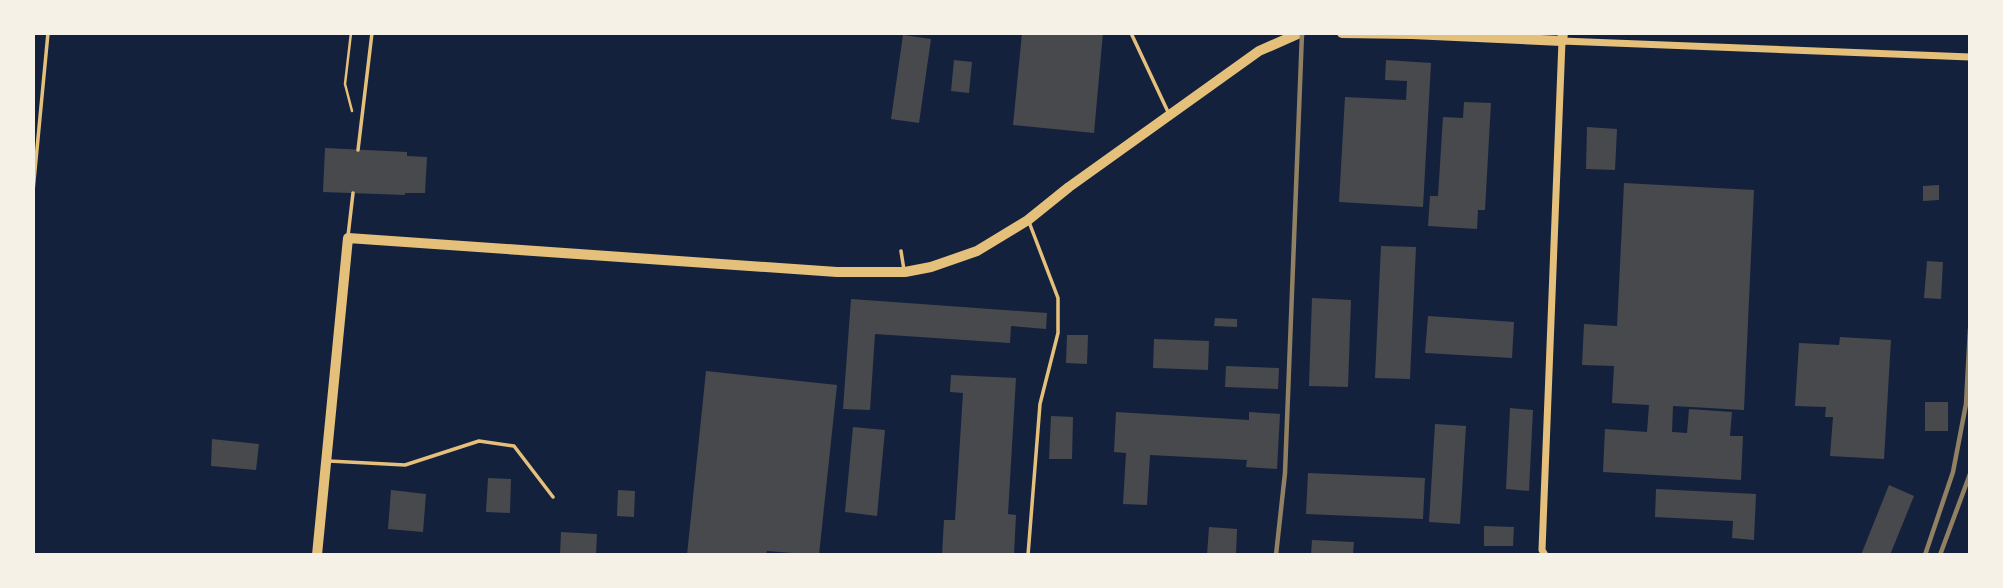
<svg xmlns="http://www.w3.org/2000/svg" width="2003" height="588" viewBox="0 0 2003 588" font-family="Rubik,sans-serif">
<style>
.building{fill:#48494c}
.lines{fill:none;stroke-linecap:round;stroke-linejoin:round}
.path{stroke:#e5c07b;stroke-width:2.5}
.service{stroke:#e5c07b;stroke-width:3.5}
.minor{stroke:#e5c07b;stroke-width:7}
.tertiary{stroke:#e5c07b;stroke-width:10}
.rail{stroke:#918062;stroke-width:4.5}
</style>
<rect width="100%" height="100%" fill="#14213d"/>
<path class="building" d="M1022,33H1103L1094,133L1013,125Z
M903,35L931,39L919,123L891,119Z
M954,60L972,62L969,93L951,91Z
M1386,60L1431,63L1423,207L1339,202L1345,97L1406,100L1407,81L1385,80Z
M1464,102L1491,103L1485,210H1478L1477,229L1428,226L1430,196H1438L1443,117L1463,118Z
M1587,127L1617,129L1615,170L1586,169Z
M325,148L407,152V156L427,157L425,193H405V195L323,192Z
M1624,183L1754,190L1744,410L1673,406L1672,432L1687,433L1689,409L1732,412L1730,436H1743L1741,480L1603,472L1605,429L1647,432L1649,405L1612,403L1614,366L1582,365L1584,324L1617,326Z
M1939,185V200L1923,201V186Z
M1381,246L1416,247L1410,379L1375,378Z
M1927,261L1943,262L1941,299L1924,298Z
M1312,298L1351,300L1348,387L1309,386Z
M851,299L1047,313L1046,329L1011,326L1010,343L875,334L870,410L843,409Z
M1428,316L1514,322L1512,358L1425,353Z
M1215,318L1237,319V327L1214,326Z
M1067,335H1088L1087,364L1066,363Z
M1840,337L1891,340L1884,459L1830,456L1833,417H1825L1826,407L1795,406L1799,343L1839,345Z
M1154,339L1209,341L1208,370L1153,368Z
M1226,366L1279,368L1278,389L1225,387Z
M706,371L837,385L819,555L767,551L766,555H687Z
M951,375L1016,378L1008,514L1016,515L1014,555H942L944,520H955L963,393L950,392Z
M1925,402H1948V431H1925Z
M1510,408L1533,410L1529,491L1506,489Z
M1116,412L1249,420V412L1280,414L1277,469L1246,467L1247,460L1150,455L1147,505L1123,504L1126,453L1114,452Z
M1051,416L1073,417L1072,459H1049Z
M1435,424L1466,426L1460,524L1429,522Z
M853,427L885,430L877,516L845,512Z
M212,439L259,444L256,470L211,466Z
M1308,473L1425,478L1423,519L1306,514Z
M488,478L511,479L510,513L486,512Z
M1889,485L1914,496L1890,555H1861Z
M1656,489L1756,494L1754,540L1732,538L1733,521L1655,517Z
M391,490L426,494L423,532L388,529Z
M618,490L635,491L634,517L617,516Z
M1484,526L1514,527L1513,546H1484Z
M1209,527L1237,529L1236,555H1207Z
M561,532L597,534L596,555H560Z
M1312,540L1354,542L1353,555H1311Z"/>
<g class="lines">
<path class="path" d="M351,33L345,84L352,111"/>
<path class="service" d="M1131,33L1169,114
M358,150L372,33
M33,191L48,33
M348,236L353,193
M901,251L904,270
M329,461L405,465L479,441L514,446L553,497
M1028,555L1040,404L1058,333V298L1029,222"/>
<path class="minor" d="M1545,555L1542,550L1562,41L1970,57"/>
<path class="tertiary" d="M1342,33L1412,34L1562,41L1563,33
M317,555L348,238L837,272H905L931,267L977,251L1028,220L1069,187L1259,51L1300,33"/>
<path class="rail" d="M1276,555L1285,473L1302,33
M1925,555L1953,472L1966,404L1970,329
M1940,555L1970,474"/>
</g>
<rect width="2003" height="588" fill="none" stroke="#f6f1e7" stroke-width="70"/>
</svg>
